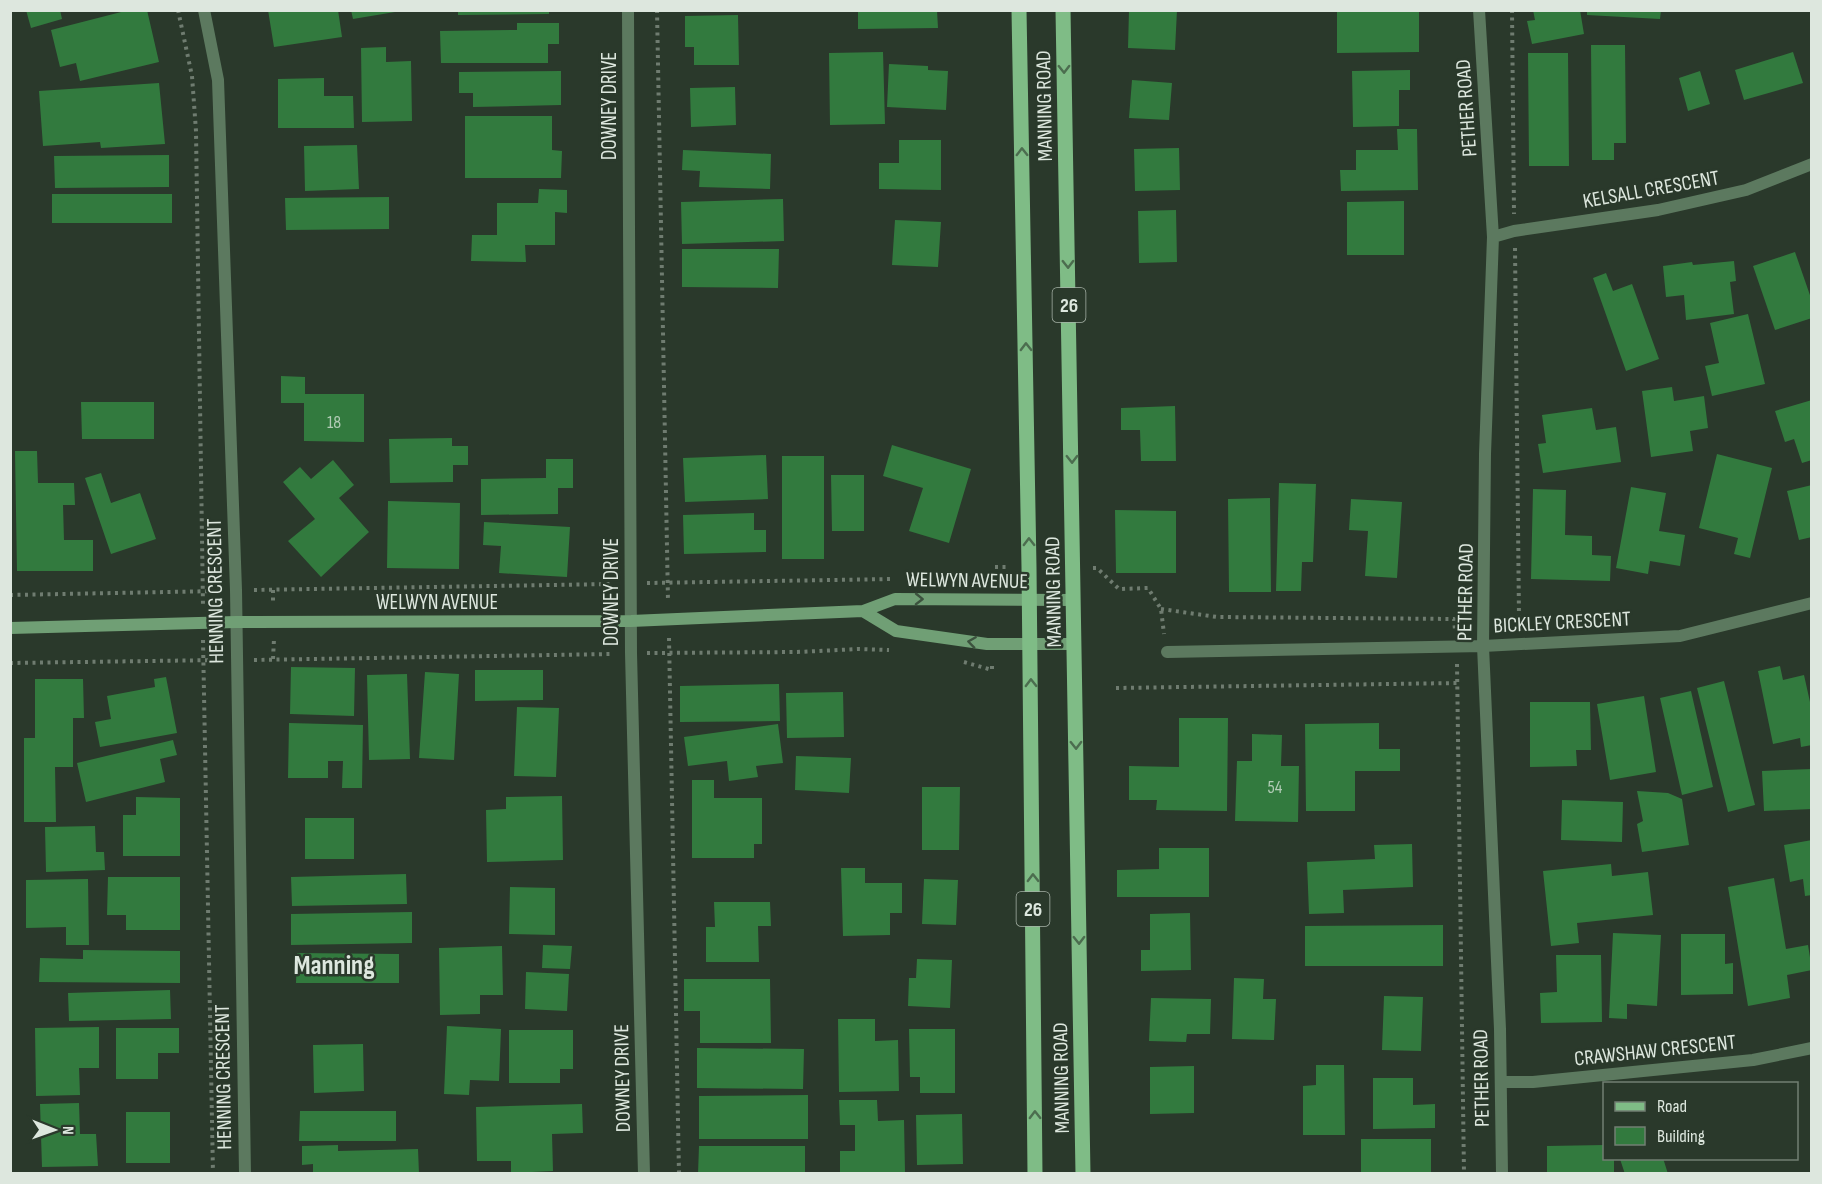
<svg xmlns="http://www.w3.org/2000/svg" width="1822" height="1184" viewBox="0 0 1822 1184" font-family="'Sofia Sans Condensed',sans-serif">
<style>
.building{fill:#327a3e}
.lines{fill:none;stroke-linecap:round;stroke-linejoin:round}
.path{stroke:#6f7c70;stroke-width:4;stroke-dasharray:3 4.5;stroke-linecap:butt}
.street{stroke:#5c795f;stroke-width:12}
.secondary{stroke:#709f75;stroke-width:12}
.primary{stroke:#7fbc86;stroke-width:15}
.oneway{stroke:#4c6d4f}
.oneway2{stroke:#3c523e}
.labels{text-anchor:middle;stroke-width:5;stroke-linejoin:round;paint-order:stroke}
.number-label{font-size:18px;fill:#b2ccb6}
.shield{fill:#2a392b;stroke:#a7b3a8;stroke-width:1.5}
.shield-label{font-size:20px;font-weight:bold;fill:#dde7de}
.street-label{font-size:21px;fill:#dde7de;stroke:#2a392b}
.district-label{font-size:27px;font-weight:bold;fill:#dde7de;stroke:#2a392b}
</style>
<rect width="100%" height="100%" fill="#2a392b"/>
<path class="building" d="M26,10H60L62,19L31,28Z
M129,10H147L159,62L80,81L76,63L60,67L51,30Z
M268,10H338L342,37L274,47Z
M351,10H395V12L353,19Z
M458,10H549V14L458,15Z
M858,10H937L938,28L858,29Z
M1129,10H1177L1175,50L1128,48Z
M1337,10H1419V52L1337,53Z
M1533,10H1580L1584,34L1532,44L1527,21L1535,20Z
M1587,10H1661L1660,19L1587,15Z
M738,15L739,65H694V47H685V16Z
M517,23H559V44H548V63H441L440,31L517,30Z
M1591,45H1625L1626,143H1614V160H1592Z
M386,47V62L411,61L412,121L362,122L361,48Z
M883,52L885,124L830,125L829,53Z
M1793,52L1803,83L1744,100L1735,70Z
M1528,53H1568L1569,166H1529Z
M889,64L928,66V70L948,71L946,110L887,107Z
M1410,70V90H1399V126L1353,127L1352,71Z
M561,71V105L473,107V93H459V72Z
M1700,71L1710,104L1688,111L1679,78Z
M324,78V96H353L354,128H278V79Z
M1132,80L1172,83L1169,120L1129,118Z
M159,83L165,144L101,148L100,142L43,146L39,91Z
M735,87L736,125L691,127L690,88Z
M465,116H552V150L562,151L561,178H465Z
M1397,129H1417L1418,190L1341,191L1340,170H1356V150H1398Z
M899,140H941V190L879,189V163H899Z
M357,145L359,189L305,191L304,146Z
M1179,148L1180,190L1135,191L1134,149Z
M683,150L771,154L770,189L699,187L700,171L682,170Z
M169,155V187L55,188L54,156Z
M539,189L567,190V213L555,212V245H525L526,262L471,261L472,235H497V203H538Z
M52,194H172V223H52Z
M389,197V229L286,230L285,198Z
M783,199L784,241L682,244L681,202Z
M1404,201V255H1347V202Z
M1176,210L1177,262L1139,263L1138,211Z
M895,220L941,222L938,267L892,265Z
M682,249H779L778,288L682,287Z
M1795,252L1812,301V318L1775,330L1753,266Z
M1734,261L1736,281L1730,282L1734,314L1686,320L1684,295L1666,297L1663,266L1692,262L1693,265Z
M1606,273L1613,291L1632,284L1659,359L1626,371L1593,278Z
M1748,314L1765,384L1712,396L1705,366L1719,363L1710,323Z
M281,376L305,377V394H364V442L304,441V403H281Z
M1672,387L1674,401L1704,396L1708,428L1690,431L1693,451L1651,457L1642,391Z
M1812,400V460L1802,463L1794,439L1785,442L1775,411Z
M81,402H154V439H82Z
M1175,406L1176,461H1141L1140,430H1121V408Z
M1592,408L1596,430L1616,427L1621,462L1543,473L1538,444L1546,443L1542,415Z
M452,438V446H468V465H453V482L390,483L389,439Z
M892,445L971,469L949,543L909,531L923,488L883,476Z
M15,451H37L38,483H74L75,505H63L64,540H93V571H17Z
M1717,454L1772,468L1750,558L1734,554L1738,538L1699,528Z
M766,455L768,499L685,502L683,458Z
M782,456H824V559H782Z
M546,459H573V488H558V514L481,515V479L546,478Z
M333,460L354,485L339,498L369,532L321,577L288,541L315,519L283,482L300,467L311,479Z
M101,473L111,503L140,493L156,539L111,554L85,478Z
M831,475H864V531H832Z
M1279,483L1316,484L1313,562H1302L1301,591H1276Z
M1812,485V537L1799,540L1787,491Z
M1631,487L1666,493L1659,531L1685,535L1680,566L1650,561L1648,574L1616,568Z
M1533,489L1566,490L1565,535L1592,536V555L1611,556L1610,581L1531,579Z
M1270,498L1271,592H1229L1228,499Z
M1351,499L1402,502L1397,578L1365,576L1368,531L1349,530Z
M388,501L460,503L459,569L387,568Z
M1115,510L1176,511V573H1116Z
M754,513V530H766V552L684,554L683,515Z
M484,522L570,527L567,577L499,573L501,546L483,545Z
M1780,666L1783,680L1804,675L1812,711V745L1801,747L1800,738L1773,744L1758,671Z
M291,667L355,668L354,716L290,714Z
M475,670H543V700L475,701Z
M425,672L459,674L454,760L419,758Z
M407,674L410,759L369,760L367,675Z
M166,677L177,733L100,747L95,722L111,719L107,696L155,687L154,679Z
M35,679H83L84,718H73V767H55L56,822H24V738H35Z
M1724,681L1755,805L1728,812L1697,688Z
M779,684L780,721L680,722V686Z
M1691,691L1713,787L1682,795L1660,698Z
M843,692L844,737L787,738L786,693Z
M1644,696L1656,772L1610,780L1597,704Z
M1530,702H1590L1591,750H1576L1577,766L1530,767Z
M517,707L559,708L556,777L514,776Z
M1179,718H1228L1227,811L1156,810L1157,800H1129V766L1179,767Z
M289,723L363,725L362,788H342L343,761H328V778H288Z
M1379,723V749H1400V771H1355V811H1306L1305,724Z
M778,724L783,763L756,766L758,777L729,781L727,761L688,766L684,737Z
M1252,734L1282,735L1281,766H1299L1298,822L1235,821L1237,761H1252Z
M173,740L177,755L160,759L165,782L86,802L77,763Z
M796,756L851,758L849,793L795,790Z
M1812,769V809L1764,811L1762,771Z
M692,780H714V798H762V844H754V858H692Z
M922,787H960L959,850H922Z
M1637,791L1668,793L1682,799L1689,845L1642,852L1637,824L1643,821Z
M562,796L563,860L487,862L486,810L506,809V797Z
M136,797L180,798V856H123V815H136Z
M1562,800L1623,802L1622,842L1561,840Z
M305,818H354V859H305Z
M95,826L96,852H104L105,870L46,872L45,827Z
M1812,840V895L1805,896L1803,879L1790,882L1784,845Z
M1412,844L1413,887L1343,890L1344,913L1309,914L1307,862L1375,859L1374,845Z
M1159,848H1209V897H1117V870L1159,869Z
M1611,864L1612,876L1648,872L1653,915L1577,923L1579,943L1551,946L1543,871Z
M841,868H865V883H902V913H890V935L843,936Z
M406,874L407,904L292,906L291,877Z
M108,877H180V930H126V915H107Z
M1774,878L1786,949L1808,945L1812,970L1787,975L1790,998L1748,1006L1728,887Z
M88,879L89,945H66V927L26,928V880Z
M924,879L958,880L956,925L922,924Z
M510,887L555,888V935L509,934Z
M714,902H770L771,926H758L759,962H706V927H715Z
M412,912V943L291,945V914Z
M1190,913L1191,970L1141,971V950H1150V914Z
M1443,925V966H1305V926Z
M1613,933L1661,935L1657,1006L1627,1004V1019L1609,1018Z
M1681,934H1725V964L1733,963V994L1681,995Z
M543,945L572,946L570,969L542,968Z
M502,946L503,995H480V1014L440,1015L439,948Z
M83,950L180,951V983L39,982L40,958L83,959Z
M297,953L399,954V983H296Z
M1556,955H1601L1602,1022L1541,1023L1540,993L1557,992Z
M917,959L952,960L950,1008L908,1006L909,978H916Z
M526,972L569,974L567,1011L525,1009Z
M1234,978L1264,979L1263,999H1276L1274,1040L1232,1039Z
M684,979H770L771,1043H700V1011H684Z
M170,990L171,1019L69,1021L68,993Z
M1384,996L1423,997L1421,1051L1382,1050Z
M1151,998L1211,999L1210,1034H1187L1186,1042L1149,1041Z
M838,1019H875V1041L898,1040L899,1091L839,1092Z
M447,1026L501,1029L499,1081L470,1080L469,1095L444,1094Z
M99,1027V1068H79L80,1095L36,1096L35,1028Z
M116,1028H179V1053H158V1079H116Z
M909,1029H955V1093H920V1077H910Z
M509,1030H573V1069H560V1083H509Z
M363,1044L364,1091L314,1093L313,1045Z
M697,1048L804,1049L803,1089L697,1088Z
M1316,1065H1344L1345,1135H1303V1086L1316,1085Z
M1194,1066V1113L1150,1114V1067Z
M1373,1078H1413V1105L1435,1104V1128L1373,1129Z
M808,1095V1139H699V1096Z
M839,1100H877L878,1121L904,1120L905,1172L840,1173V1151H855V1125H840Z
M79,1103L80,1134H96L98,1166L42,1167L40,1104Z
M582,1104L583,1133L552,1134L553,1171L511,1173V1161H477L476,1107Z
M300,1111H396V1141H299Z
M126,1112H170V1163H126Z
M962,1114L963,1164L917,1165L916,1115Z
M1361,1139H1431V1174H1361Z
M338,1145V1151L418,1149L419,1174H313V1164L302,1165V1146Z
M1604,1145V1158H1614V1174H1547V1146Z
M699,1146H805V1174H698Z
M1663,1158L1668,1174H1625L1620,1159Z"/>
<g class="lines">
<path class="path" d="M178,10L192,76L196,131L203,606
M657,10L668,601
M1512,10L1514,214
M1515,248L1519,617
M995,567H1010
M1093,568H1097L1119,589L1148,588L1161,609L1164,634
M959,578H992V582
M647,583L892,579
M254,590L613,584
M273,590V604
M10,595L220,591
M1161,609L1217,617L1454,619L1455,630
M669,638L679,1174
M203,640L213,1174
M647,653L797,652L859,649L889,650
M273,659L274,639
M254,660L613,654
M964,662L992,670V662
M10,663L220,660
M1457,664L1464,1174
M1116,688L1458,683"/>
<path class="street" d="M204,10L218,80L236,590L245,1174
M628,10L631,653L644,1174
M1479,10L1493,237L1485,454L1483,646L1500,1029L1502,1174
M1493,237L1514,231L1658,210L1746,190L1812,164
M1167,652L1483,646L1680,636L1812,603
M1502,1082H1533L1753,1060L1812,1048"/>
<path class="secondary" d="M863,611L896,631L987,644H1074
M10,628L236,622L631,621L863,611L895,599L1074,600"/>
<path class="primary" d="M1019,10L1029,567L1035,1174
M1063,10L1083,1174"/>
</g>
<defs><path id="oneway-chevron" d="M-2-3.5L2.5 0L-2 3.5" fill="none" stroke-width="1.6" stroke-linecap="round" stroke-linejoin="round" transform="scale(1.5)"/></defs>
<g class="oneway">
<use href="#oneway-chevron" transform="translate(1064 69) rotate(89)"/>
<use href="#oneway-chevron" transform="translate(1022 152) rotate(-91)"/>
<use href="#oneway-chevron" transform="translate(1068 264) rotate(89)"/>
<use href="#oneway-chevron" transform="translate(1026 347) rotate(-91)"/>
<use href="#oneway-chevron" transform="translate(1072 459) rotate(89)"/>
<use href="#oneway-chevron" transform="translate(1029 542) rotate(-91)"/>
<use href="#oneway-chevron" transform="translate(1031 683) rotate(-91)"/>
<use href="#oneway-chevron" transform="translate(1076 745) rotate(89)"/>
<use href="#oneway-chevron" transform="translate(1033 878) rotate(-91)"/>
<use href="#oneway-chevron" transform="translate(1079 940) rotate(89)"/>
<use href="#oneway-chevron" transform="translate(1035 1115) rotate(-91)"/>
</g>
<g class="oneway2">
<use href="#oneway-chevron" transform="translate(919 599) rotate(1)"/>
<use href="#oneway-chevron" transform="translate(972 642) rotate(-172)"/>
</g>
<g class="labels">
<g class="number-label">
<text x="334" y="428">18</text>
<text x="1275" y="793">54</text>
</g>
<g class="shield">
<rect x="1052.5" y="288" width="33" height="34" rx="4.5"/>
<rect x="1016.5" y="892" width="33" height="34" rx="4.5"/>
</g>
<g class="shield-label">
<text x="1069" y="312">26</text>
<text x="1033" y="916">26</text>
</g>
<g class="street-label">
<text transform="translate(609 106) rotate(-90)" y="7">DOWNEY DRIVE</text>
<text transform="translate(1044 106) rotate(-91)" y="7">MANNING ROAD</text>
<text transform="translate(1466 108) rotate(-94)" y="7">PETHER ROAD</text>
<text transform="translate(1651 189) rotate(-10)" y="7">KELSALL CRESCENT</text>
<text transform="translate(967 580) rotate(1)" y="7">WELWYN AVENUE</text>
<text transform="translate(215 591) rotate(-91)" y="7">HENNING CRESCENT</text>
<text transform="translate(611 592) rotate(-90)" y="7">DOWNEY DRIVE</text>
<text transform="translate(1053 592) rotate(-91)" y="7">MANNING ROAD</text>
<text transform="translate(1465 592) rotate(-89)" y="7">PETHER ROAD</text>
<text x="437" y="609">WELWYN AVENUE</text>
<text transform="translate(1562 622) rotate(-3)" y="7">BICKLEY CRESCENT</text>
<text transform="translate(1655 1050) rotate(-6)" y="7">CRAWSHAW CRESCENT</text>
<text transform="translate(223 1077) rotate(-91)" y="7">HENNING CRESCENT</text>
<text transform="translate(622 1078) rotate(-91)" y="7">DOWNEY DRIVE</text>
<text transform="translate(1061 1078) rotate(-91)" y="7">MANNING ROAD</text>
<text transform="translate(1481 1078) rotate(-91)" y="7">PETHER ROAD</text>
</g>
<g class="district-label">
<text x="334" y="974">Manning</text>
</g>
</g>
<rect width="1822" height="1184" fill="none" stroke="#dde7de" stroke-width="24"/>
<rect x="1603" y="1082" width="195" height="78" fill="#2a392b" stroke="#727f73" stroke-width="1.5"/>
<rect x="1615" y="1102" width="30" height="9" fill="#7fbc86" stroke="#727f73" stroke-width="1.5"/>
<text x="1657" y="1112" font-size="18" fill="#dde7de">Road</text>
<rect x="1615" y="1127" width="30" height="18" fill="#327a3e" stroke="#727f73" stroke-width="1.5"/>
<text x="1657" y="1142" font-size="18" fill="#dde7de">Building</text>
<g transform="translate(54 1130) rotate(91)" stroke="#2a392b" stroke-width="4.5" paint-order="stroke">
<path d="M0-4.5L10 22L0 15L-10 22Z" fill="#dde7de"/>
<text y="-9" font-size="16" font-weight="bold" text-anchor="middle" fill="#dde7de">N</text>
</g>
</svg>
